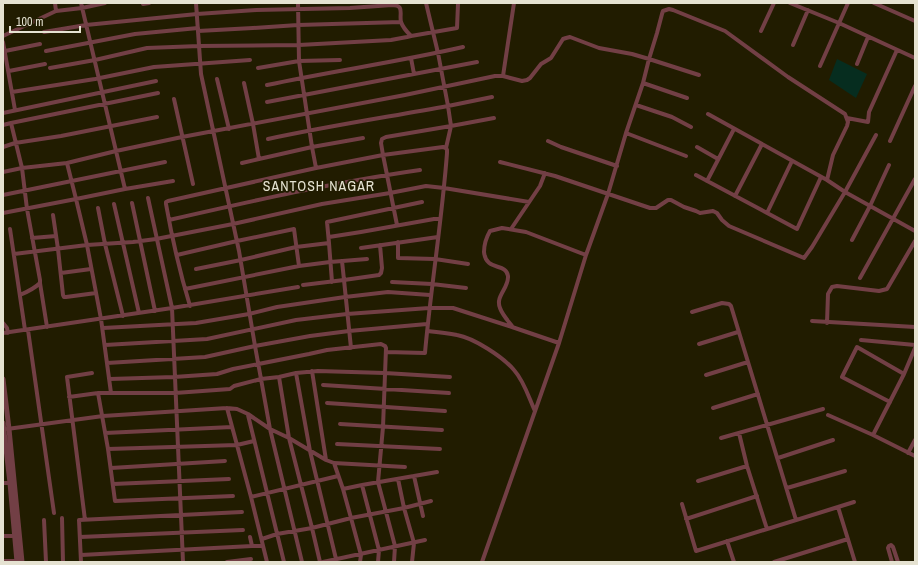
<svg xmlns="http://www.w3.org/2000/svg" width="918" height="565" viewBox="0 0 918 565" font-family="'Archivo Narrow',sans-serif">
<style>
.green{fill:#062d1f}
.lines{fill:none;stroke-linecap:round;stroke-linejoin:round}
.minor{stroke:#723f45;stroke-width:4}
.tertiary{stroke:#723f45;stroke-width:5}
.labels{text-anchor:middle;stroke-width:3.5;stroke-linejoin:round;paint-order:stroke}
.neighbourhood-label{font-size:14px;letter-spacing:1px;fill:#e5e2d1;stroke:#211c00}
</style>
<rect width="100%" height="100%" fill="#211c00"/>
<path class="green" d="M837,59L867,74L856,98L829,80Z"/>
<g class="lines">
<path class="minor" d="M55,3L56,11
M81,3L125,189L76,199L87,245L101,319L111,393
M298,3L299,61L312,147L316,168
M426,3L438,53L448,106L492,97
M790,3L839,23L915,58
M874,3L915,21
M143,4L149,3
M198,31L253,28L298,25L401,22
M761,31L774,3
M44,32L86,25L197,14L256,10L350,8L392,5C405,5 399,14 401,22C403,28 407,32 411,36L457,28L458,4
M3,36L56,11L82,8L105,3
M3,42L15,110
M793,45L808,10
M5,51L40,44
M46,51L135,34L198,28
M411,58L414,74
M857,64L868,37
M820,66L848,3
M50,68L95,60L147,48L199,46L299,45L391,40L407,37L411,36
M258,68L299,61L340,60
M9,71L45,64
M503,76L514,3
M217,79L229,129
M244,83L253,124L259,159L312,147L363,138
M643,83L687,98
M267,85C332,71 398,62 463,47
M12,92L95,79L154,67L250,60
M174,99L193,184
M267,102L477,62
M636,105L672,117L691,127
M3,113L156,81
M708,114L827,180L845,192L915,231
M847,118L868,122L869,112L897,50
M11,123L158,93
M3,125L11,123L22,168L27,209L40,280V283C34,289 27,292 20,295
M626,133L686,156
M268,139C328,126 388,117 448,106L451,126L386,137L382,139L381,143L383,155L397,225
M548,141L561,147L617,166
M890,141L915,86
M3,147L15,143L61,136L157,117
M697,147L718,159
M500,162L555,176L650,208H656L668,200H671L684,207L696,211L700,213L713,211L717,213L722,220L729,226L804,258L812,247L845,192L876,135
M242,163L259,159
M3,172L22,168L67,163L116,151L182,137L405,95L495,76H503L522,81L527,80L530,78L541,64L551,58L563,39L566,38L570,37L599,48L632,54L649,59L699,75
M696,175L797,229L821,177
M707,181L734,129
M125,189L173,181
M3,195L165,162
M735,196L762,144
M148,198L172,308L183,562
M132,203L155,311
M114,204L139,313
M98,208L105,244L123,316
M3,213L76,199L67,163
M767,213L792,161
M53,215L58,249L63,295L64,297H66L96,293
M169,220C252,201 336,182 420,170
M10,229L25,330
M511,229L540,186L545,173
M329,237L361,232L434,219H440
M32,238L56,236
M852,240L870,206L889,165
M398,242V258L435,259L468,264
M361,248L438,237
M14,254L87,245L133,242L156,239L233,224L322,204L390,193L426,186L444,188L529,202
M177,255L237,241L294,229L299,266
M342,261L344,280L379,275L381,273L382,268L380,245
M196,269L241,260L296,247L329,243
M61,273L91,269
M860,278L915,179
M332,282L329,243L327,222L422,202
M392,282L432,284L466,288
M40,283L47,327
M303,285L344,280L351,348
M185,289L299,266L330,262L367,259
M190,306C180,273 172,238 166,204V202L168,201L316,168L383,155L443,147L446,148
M692,312L722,303L729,304L731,306L796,520
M812,321L915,327
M3,323L7,328L8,333
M827,323L828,294L832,287L837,286L879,291L887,289L915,241
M512,326C508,321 502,314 500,308C495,296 509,288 508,276C506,262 486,272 484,252C484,244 486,238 490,231L502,228L526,232L586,255
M103,328L196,323L249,314L277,307L345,297L388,292L430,295
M28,330L54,513
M427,331C437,332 447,333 457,335C474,338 503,357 514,370C524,381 529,398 535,411
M3,333L172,308L298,287
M861,340L915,345
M699,344L738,332
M105,345L207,339L296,320L347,314L429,308H453L512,327L559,343
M386,352L425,353C431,286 442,220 447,153V150L446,148L451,126L494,118
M107,363L205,357L255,346L310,336L349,331L427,324
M312,371L326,460
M296,373L279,377L261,379L270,429L302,562
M706,375L748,362
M279,377L289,438L312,528L320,562
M110,379L174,377L217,374L233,369L309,354L327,350L381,344L385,346L386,348L383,427L378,482L395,546L394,562
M323,385L449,393
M98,393L108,449L115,501L233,496
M69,397L98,393H175L230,389L234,386L261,379L255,346L239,251L201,74L196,3
M890,402L842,377L857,347L904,374
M327,403L445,411
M227,408L251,497L267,562
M713,408L758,394
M248,415L284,562
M828,415L873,435L915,456
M340,424L442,430
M7,429L103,416L227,408L237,409L248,414L270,429L289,438L326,460L334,463L343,489L351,518L361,555L360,562
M105,433L232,427
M739,433L747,466L767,529
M873,435L904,374L915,348
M721,438L823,409
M337,444L440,449
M108,449L237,445L254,441
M908,453L915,440
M778,458L833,440
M334,463L405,467
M111,468L225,461
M414,476L423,516
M398,479L404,508L414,543L412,562
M698,481L747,466
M3,483H10
M113,484L229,479
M362,485L379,550L378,562
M787,488L845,471
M343,489L362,485L437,472
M251,497L338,476
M854,502L838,507L855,562
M682,504L696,551L838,507
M62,518L63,562
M686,519L757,496
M44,520L46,562
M85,520L67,377L92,373
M3,536H14
M80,537L243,530
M250,537L252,546H263
M262,539L277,534L312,528L351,518L404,508L431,501
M727,541L734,562
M81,555L252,546
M336,559L310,451L296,373L318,371L385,373L450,377
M3,561H16
M81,562L79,520L242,512
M227,562L251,559
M323,562L425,540
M482,562L559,343L586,255L608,194L626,133L643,83L649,59L657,33L662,14L663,11L669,9L673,10L725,31L788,77L845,114L848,122L847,126L833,155L827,180
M774,562L848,539
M892,562L888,548L889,546L891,545L893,547L898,562"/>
<path class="tertiary" d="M3,379L9,429L22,562
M3,423L10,483L17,562"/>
</g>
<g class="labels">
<g class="neighbourhood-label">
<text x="319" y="191">SANTOSH NAGAR</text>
</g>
</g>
<rect width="918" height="565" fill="none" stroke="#e5e2d1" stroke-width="8"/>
<path d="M10 26v6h70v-6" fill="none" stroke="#e5e2d1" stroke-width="2"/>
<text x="16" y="26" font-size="12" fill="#e5e2d1" stroke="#211c00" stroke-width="3" paint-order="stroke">100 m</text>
</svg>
